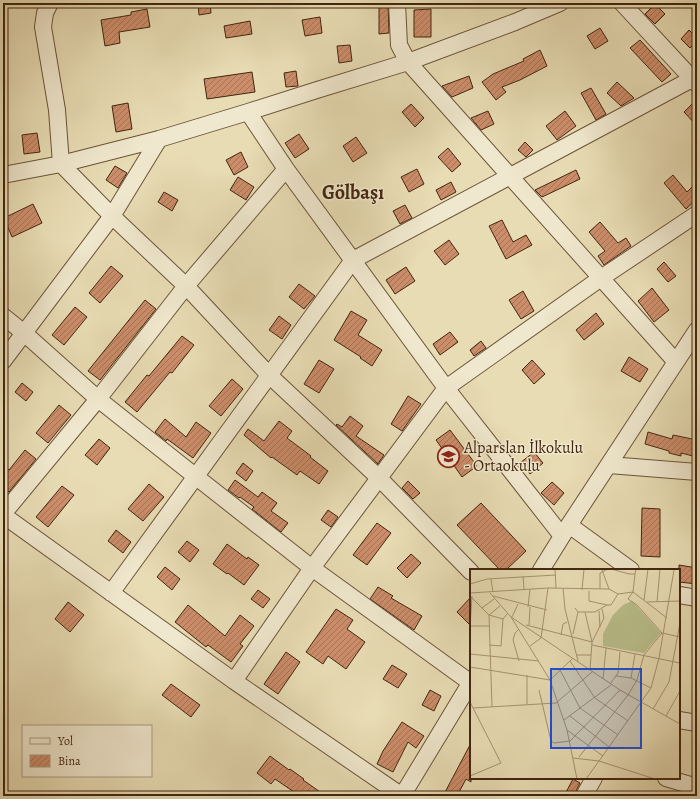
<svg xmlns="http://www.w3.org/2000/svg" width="700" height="799" viewBox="0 0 700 799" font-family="Alegreya,serif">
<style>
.building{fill:url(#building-hatch);stroke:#42260f}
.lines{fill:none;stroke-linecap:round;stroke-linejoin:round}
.minor-casing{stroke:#6c5438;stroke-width:18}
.minor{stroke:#f0e8ce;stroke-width:16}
.labels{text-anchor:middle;stroke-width:3;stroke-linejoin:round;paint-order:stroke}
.poi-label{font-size:16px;fill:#42260f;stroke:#f0e8ce;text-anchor:start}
.district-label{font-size:20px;font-weight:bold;fill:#42260f;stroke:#f0e8ce}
.inset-road{fill:none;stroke:#a69372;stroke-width:1}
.view{fill:#1d4ed8;fill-opacity:0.15;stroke:#1d4ed8;stroke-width:2}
.inset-edge{fill:none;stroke:#42260f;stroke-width:2}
</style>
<defs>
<pattern id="building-hatch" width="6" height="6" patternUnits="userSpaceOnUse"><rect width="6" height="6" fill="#cc8d6a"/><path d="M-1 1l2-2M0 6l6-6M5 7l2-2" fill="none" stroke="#a77356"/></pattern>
</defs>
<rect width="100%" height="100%" fill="#e8dcb4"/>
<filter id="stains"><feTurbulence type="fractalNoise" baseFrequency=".005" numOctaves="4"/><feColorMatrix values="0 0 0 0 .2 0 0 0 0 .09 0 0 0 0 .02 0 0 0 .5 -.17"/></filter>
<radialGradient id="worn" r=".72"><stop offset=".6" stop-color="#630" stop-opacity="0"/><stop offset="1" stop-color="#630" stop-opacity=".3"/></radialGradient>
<path class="building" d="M198,3H210L211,13L199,15Z
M379,3H388L389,33L379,34Z
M655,4L665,14L655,24L645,14Z
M147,9L150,27L119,32L120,43L105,46L101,20L131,15V12Z
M431,9V37H414V10Z
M320,17L322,33L305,36L302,20Z
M250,21L252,34L226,38L224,26Z
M600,28L608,41L595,49L587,36Z
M689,30L697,38V40L690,48L681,39Z
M640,40L671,74L662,82L630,48Z
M350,45L352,61L339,63L337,46Z
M540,50L547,66L520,80L502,87L506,92L496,100L482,82L493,74L524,61L523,59Z
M296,71L298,86L286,87L284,73Z
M252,72L255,92L207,99L204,79Z
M469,76L473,88L452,97L442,86Z
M617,82L634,98L621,106L607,93Z
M591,88L606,114L596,120L581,93Z
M697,99V126L684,112Z
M128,103L132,129L116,132L112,106Z
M411,104L424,118L415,127L402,112Z
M488,111L494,124L481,130L471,118Z
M565,111L576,126L557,140L546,126Z
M37,133L40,152L24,154L22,135Z
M299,134L309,149L295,158L285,143Z
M356,137L367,153L353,162L343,146Z
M525,142L533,150L526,157L518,150Z
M448,148L461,164L452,172L438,157Z
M241,152L248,167L234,175L226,160Z
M115,166L127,173L118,188L106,180Z
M417,169L424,184L409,192L401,177Z
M576,170L580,179L542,197L535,190Z
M673,175L687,192L697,182V199L686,209L664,183Z
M238,177L254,187L246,200L230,190Z
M451,182L456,192L441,200L436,190Z
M164,192L178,200L172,211L158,202Z
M33,204L42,223L12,237L4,218Z
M405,205L412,218L400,224L393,211Z
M502,220L513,242L526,235L532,245L506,259L489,226Z
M600,222L618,243L626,238L631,246L604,265L598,256L605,251L589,232Z
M449,240L459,254L445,265L434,251Z
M664,262L676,276L668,282L657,269Z
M111,266L123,276L100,303L89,293Z
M406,267L415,281L395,294L386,280Z
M299,284L315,296L304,309L289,297Z
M652,288L669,310L654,322L638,301Z
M523,291L534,311L521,319L509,300Z
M145,300L156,309L100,380L88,371Z
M75,307L87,317L64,345L52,335Z
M351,311L367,320L358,335L382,350L372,366L360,358L361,357L334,340Z
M596,313L604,324L584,340L576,330Z
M279,316L291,325L282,339L269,330Z
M450,332L458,342L440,355L433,344Z
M182,336L194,345L172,373L170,372L137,412L125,402L147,375L149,376Z
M481,341L486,348L474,356L470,350Z
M629,357L648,369L640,382L621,371Z
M319,360L334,369L319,393L304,384Z
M532,360L545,374L534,384L522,370Z
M232,379L243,389L221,416L209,406Z
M22,383L33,392L26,401L15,392Z
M408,396L421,404L402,431L391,424Z
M59,405L71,415L48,443L36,433Z
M350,416L363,426L356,436L384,455L378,464L336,425L337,424L342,427Z
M165,419L186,437L196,422L211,433L193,458L167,439L166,441L155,432Z
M279,421L292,431L287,438L311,456L310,457L328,471L319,484L300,471L297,475L272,457L271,458L244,435L248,429L264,441Z
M450,430L477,466L462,477L436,440Z
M648,432L672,439L673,435L697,440V457L681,453V456L669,453V451L645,444Z
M99,439L110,448L97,465L85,455Z
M25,450L36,459L9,492L3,487V475L8,469L9,470Z
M534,452L543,463L530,474L520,463Z
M243,463L253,471L246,481L236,473Z
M235,480L258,497L262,492L277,503L271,511L288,523L281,532L252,509L254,507L240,497L239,498L228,490Z
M408,481L420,493L413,499L402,488Z
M552,482L564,493L554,505L541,493Z
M149,484L164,497L143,521L128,509Z
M62,486L74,495L48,527L36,517Z
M481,503L526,551L506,570H500L457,525Z
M642,508L660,509V557L641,556Z
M328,510L338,517L331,527L321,520Z
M377,523L391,533L367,565L353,555Z
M116,530L131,542L123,553L108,541Z
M187,541L199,550L190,562L178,552Z
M227,544L247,559L248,557L259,565L244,585L228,573L227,574L213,564Z
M411,554L421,563L407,578L397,568Z
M679,565L697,568V584L679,582Z
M165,567L180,579L172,590L157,577Z
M378,587L393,596L391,598L422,616L414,630L370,599Z
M258,590L270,599L263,608L251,599Z
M471,597V626L457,612Z
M68,602L84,615L70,632L55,619Z
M188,605L225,636L240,615L254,626L240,644L243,646L231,662L208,645L206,647L175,622Z
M336,609L353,620L347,629L365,642L346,669L328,656L323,664L306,652Z
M286,652L300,662L278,694L264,684Z
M392,665L407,674L398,688L383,679Z
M171,684L200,705L191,717L162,695Z
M430,690L441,696L434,711L422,705Z
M402,722L424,736L416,748L408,742L393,772L377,764L383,751Z
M471,743V782L466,779L457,796H443Z
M270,756L289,770L290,769L304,779L303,780L326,796H300L275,779L271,784L257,773Z
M573,779L580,783L576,791L575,796H564Z"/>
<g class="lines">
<defs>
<path id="minor" d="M50,3L45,13L43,27L57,110L61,164L112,216L186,286L269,375L379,478L471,572
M397,3L399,45L408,62L676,362
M622,3L697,84
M248,112L286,169L446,388L562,536
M3,175L61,164L159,139L248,112L317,90L408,62L515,22L560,3
M3,316L24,333L98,399L195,476L312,568L471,683
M3,361L112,216L159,139
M609,465L697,472
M3,514L98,399L186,286L286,169
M3,515L234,681L402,796
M569,525L631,570
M541,570L569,525L697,330
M111,593L353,260L692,79
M679,595L697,598
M234,681L312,568L446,388L601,278L697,214
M679,720L697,723
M666,778L697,787
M402,796L471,682
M584,796L594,778"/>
</defs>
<use href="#minor" class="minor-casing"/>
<use href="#minor" class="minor"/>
</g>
<defs>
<symbol id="school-ring" viewBox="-11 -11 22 22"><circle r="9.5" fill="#f0e8ce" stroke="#8f2418" stroke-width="1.5"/><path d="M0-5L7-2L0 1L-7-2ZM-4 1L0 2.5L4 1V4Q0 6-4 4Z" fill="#8f2418"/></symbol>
</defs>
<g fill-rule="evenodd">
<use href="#school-ring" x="436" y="444" width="25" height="25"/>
</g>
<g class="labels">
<g class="poi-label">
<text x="464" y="453">Alparslan İlkokulu<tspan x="464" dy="18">- Ortaokulu</tspan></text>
</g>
<g class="district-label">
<text x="353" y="199">Gölbaşı</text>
</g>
</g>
<g transform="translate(470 569)">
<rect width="210" height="210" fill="#e8dcb4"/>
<path d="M162,32L191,64L174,84L133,77V65L143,46L153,36Z" fill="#b9bf8b"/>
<path class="inset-road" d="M85,0L86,19M141,0L159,5H165L166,0M132,1L139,20M165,5L163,23L158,30L167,36L192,64L210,68M53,7L54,20M21,10L23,23M0,15L17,10L86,6M93,19L95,40L108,92M130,20V4L138,0M112,21L114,0M119,22V32L137,36M0,24L78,19L139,20L148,25L163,23L197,49M20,24L41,48L80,111L97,161L107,210M0,27L19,46L33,50M23,27L77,41M174,31L178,0M177,33L210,32M187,33L190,0M58,38L60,20M12,39L24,30M129,42L130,58M108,43H125L137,36H141L148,25M41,48L150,121L210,155M42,48L48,35M56,56L122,73L115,43M59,56L60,38M0,57H20M0,58L2,27M103,65L108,43L105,39M91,66L93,55L97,53M19,76L31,77L33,50L37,45M122,76L210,94M60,77L71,69L78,19M0,85L69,92M107,86H121M49,92L43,71L45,64L49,60M100,92L125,129L158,152M0,98L80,111L103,89M90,101L110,139L148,166M120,101L122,73L134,49L132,40M57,106V135M146,107L161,109L181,119M161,109L165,85M133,110L136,79M140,115L148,104L150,83M69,121L81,172L84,174L100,172L150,121M0,133L31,194L0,207M22,138L19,46L30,37M3,139L86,134L122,103M183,140L199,113L210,54M100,147L139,178M196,147L210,122M94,151L141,116M97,161L133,187M109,188L158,126L167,111L174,86L192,64M103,189L129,192L181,119L189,89L204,1M116,210L129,192L185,210"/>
<path class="view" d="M81,100H171V179H81Z"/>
<rect width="210" height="210" class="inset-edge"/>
</g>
<rect width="700" height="799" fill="none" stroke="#e8dcb4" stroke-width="16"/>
<rect x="4" y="4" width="692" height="791" fill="none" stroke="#42260f" stroke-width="2"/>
<rect x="8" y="8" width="684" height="783" fill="none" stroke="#42260f"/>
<rect x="22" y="725" width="130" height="52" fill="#f0e8ce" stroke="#aa9a82"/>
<rect x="30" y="738" width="20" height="6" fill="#f0e8ce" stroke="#aa9a82"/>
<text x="58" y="745" font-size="12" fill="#42260f">Yol</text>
<rect x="30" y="755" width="20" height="12" fill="url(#building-hatch)" stroke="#aa9a82"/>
<text x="58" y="765" font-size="12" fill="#42260f">Bina</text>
<rect width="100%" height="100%" filter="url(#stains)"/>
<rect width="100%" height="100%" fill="url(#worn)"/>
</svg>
